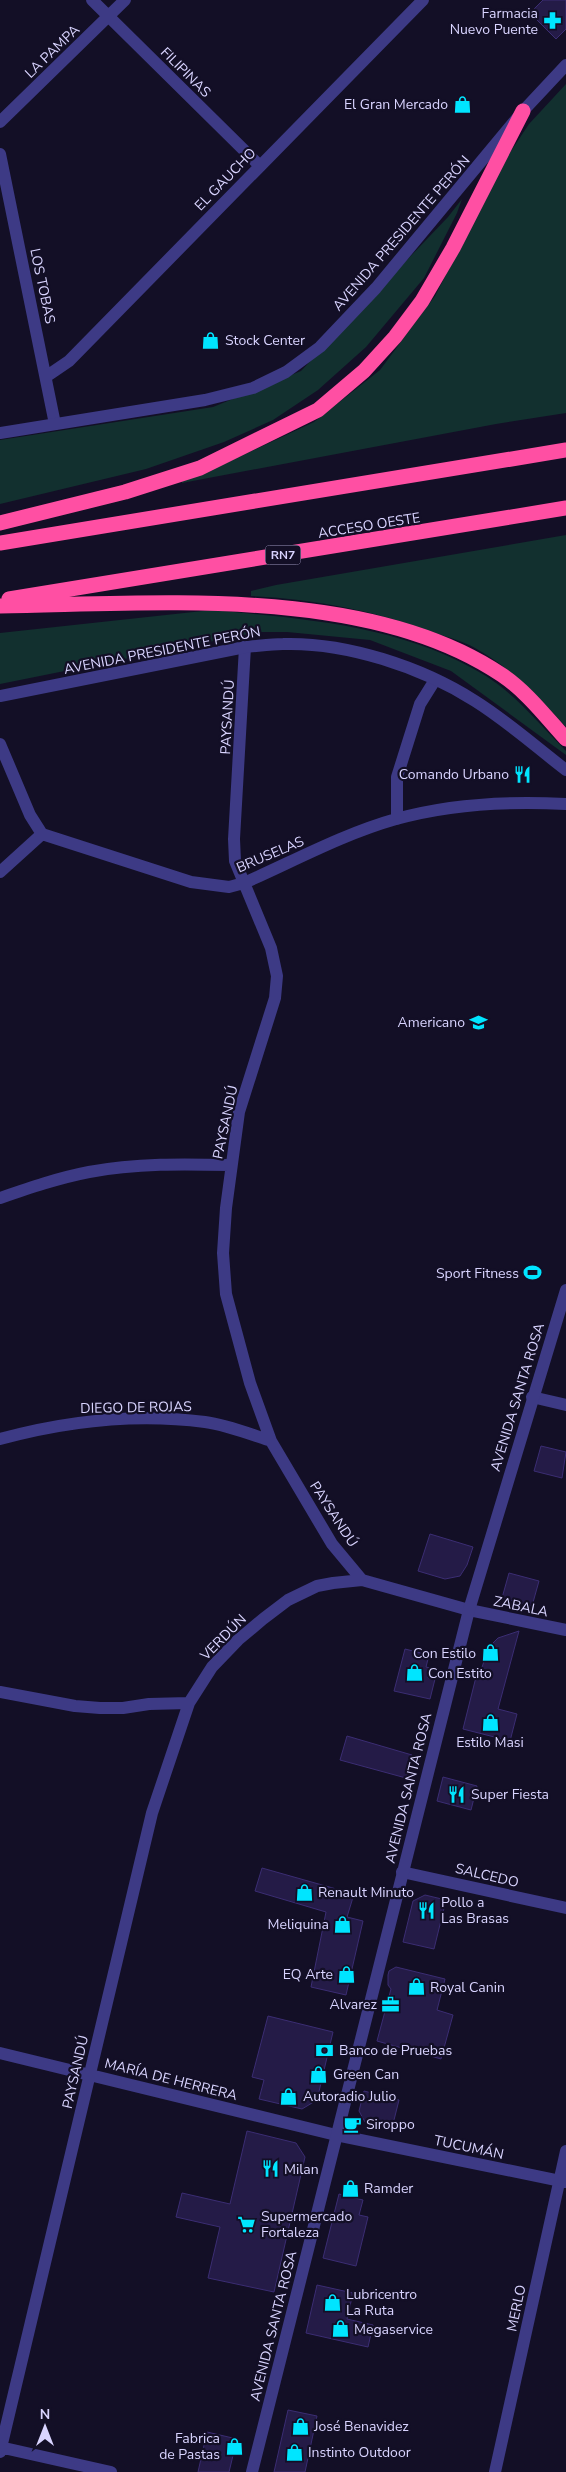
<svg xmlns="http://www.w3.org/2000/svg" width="566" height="2472" viewBox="0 0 566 2472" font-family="'Nunito Sans',sans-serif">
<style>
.green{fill:#12302f}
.building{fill:#241b47;stroke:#3b2d73}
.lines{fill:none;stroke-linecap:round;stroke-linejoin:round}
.minor{stroke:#3d3a85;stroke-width:12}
.tertiary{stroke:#3d3a85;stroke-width:12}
.motorway{stroke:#ff4fa3;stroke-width:15}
.labels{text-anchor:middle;stroke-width:4.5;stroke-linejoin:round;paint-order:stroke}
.shield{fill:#130f26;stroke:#9e99be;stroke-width:1}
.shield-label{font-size:12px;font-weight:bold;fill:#d9d4ff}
.poi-label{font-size:14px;fill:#d9d4ff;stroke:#130f26;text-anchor:start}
.street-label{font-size:14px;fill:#d9d4ff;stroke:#130f26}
</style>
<rect width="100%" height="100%" fill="#130f26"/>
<path class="green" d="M566,84V413L496,424L182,483V479L226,463L314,422L380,370L435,296L505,160L529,124Z
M462,199L457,213L424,278L366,347L318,390L273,420L224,442L146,469L0,504V440L213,407L301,371L448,217Z
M566,535V727C539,697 511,668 475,648C463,641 449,638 436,633C377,611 314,599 251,596V591L276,585Z
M212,610C306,619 403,625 486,676C516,695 541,726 566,751V755L451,671L370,640L287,632H258L0,684V633Z"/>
<path class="building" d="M543,0H566V29L556,39L530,13Z
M541,1446L566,1452L562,1478L534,1471Z
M430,1534L473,1547L467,1565L460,1576L445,1579L418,1571Z
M509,1573L539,1581L532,1606L502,1598Z
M519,1631L498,1709L517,1714L510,1741L463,1729L478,1669L481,1670L489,1647L498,1638Z
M405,1649L429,1655L426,1667L430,1668L428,1678L435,1679L430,1699L394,1691Z
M347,1736L412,1755L406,1778L340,1760Z
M443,1777L477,1786L471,1810L437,1801Z
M262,1868L354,1894L347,1917L363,1921L346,1995L311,1987L326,1912L255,1891Z
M425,1895L446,1900L434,1949L403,1942L413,1901Z
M396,1967L445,1979L437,2010L453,2015L441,2059L377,2041L391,1989L388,1985V1975L389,1971Z
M268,2016L333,2032L317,2100L302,2109L259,2099L264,2080L252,2077Z
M364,2091L399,2100L392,2128L365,2122L359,2111Z
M247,2131L296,2143L305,2157L274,2292L208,2278L220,2227L176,2217L182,2193L230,2204Z
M339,2194L363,2200L359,2215L368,2217L356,2266L323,2258Z
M317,2285L353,2293L347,2319L373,2325L368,2347L306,2333Z
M288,2410L317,2416L305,2472H274Z
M207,2432L237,2439L229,2472H198Z"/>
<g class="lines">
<path class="minor" d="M92,0L259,165
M0,122L125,0
M0,154L55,424
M47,376L69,361L423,0
M245,647L234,839L235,861L271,948L277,976L275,998L239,1112L226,1208L223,1253L226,1294L250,1383L271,1441L332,1544L362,1580
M0,744L30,815L42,834
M397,819V777L420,704L435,680
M42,834L191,882L229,887L244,883C294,861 343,834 396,819C450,804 510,801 566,804
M0,872L42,834
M0,1198C29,1188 58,1178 89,1172C136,1163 184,1164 231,1165
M532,1397L566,1405
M0,1439C66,1421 137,1413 205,1422C227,1425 250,1434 271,1441
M0,1692L75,1706L100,1708H123L149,1704L189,1703L212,1667L238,1640L263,1619L288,1600L317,1586L333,1583L362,1580L469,1610L566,1630
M402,1872L566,1908
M0,2053L336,2135L566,2182
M0,2447L111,2472
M0,2452L152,1813L189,1703
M495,2472L566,2151"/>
<path class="tertiary" d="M0,433L205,400L253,388L286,372L320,347L376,288L523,111L566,65
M0,696L245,647C258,646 271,644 283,644C346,642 422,667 475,701C507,721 536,747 566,770
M252,2472L469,1610L566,1290"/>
<path class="motorway" d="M0,523L125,492L200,468L318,410L364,371L395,337L422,301L453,248L523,111
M0,543L566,450
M9,599L566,508
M0,606C156,604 367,584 502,675C527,692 546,717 566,739"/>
</g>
<defs>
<symbol id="pharmacy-bare" viewBox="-9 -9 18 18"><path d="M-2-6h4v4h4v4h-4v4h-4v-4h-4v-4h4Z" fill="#00e5ff" stroke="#130f26" stroke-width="2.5" paint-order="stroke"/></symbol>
<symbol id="shop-bare" viewBox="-9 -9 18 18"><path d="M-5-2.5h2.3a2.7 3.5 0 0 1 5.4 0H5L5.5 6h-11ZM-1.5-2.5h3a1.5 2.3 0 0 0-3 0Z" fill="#00e5ff" stroke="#130f26" stroke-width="2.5" paint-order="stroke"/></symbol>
<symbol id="restaurant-bare" viewBox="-9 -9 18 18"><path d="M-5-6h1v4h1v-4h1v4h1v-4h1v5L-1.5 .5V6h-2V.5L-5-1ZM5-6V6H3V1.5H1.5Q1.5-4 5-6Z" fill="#00e5ff" stroke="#130f26" stroke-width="2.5" paint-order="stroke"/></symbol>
<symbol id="school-bare" viewBox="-9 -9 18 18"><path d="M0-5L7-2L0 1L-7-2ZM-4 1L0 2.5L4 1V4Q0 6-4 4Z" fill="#00e5ff" stroke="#130f26" stroke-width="2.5" paint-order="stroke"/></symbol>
<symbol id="stadium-bare" viewBox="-9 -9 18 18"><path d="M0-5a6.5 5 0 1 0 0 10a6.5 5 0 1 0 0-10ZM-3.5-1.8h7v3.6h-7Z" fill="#00e5ff" stroke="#130f26" stroke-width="2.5" paint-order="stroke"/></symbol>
<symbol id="office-bare" viewBox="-9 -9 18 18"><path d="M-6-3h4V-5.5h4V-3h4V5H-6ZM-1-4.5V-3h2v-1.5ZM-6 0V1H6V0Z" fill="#00e5ff" stroke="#130f26" stroke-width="2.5" paint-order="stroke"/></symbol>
<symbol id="bank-bare" viewBox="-9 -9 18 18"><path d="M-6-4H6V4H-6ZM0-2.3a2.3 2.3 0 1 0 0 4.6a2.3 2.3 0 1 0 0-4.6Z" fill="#00e5ff" stroke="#130f26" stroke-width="2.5" paint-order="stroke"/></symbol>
<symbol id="cafe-bare" viewBox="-9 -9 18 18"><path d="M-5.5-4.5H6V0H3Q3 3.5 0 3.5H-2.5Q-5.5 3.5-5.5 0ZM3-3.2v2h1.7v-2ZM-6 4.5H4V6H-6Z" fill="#00e5ff" stroke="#130f26" stroke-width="2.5" paint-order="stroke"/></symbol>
<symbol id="supermarket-bare" viewBox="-9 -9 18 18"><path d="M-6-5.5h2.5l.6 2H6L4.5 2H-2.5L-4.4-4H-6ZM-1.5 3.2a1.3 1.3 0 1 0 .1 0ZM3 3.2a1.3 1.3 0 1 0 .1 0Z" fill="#00e5ff" stroke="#130f26" stroke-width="2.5" paint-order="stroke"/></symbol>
</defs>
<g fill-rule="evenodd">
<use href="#pharmacy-bare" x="540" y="8" width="25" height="25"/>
<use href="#shop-bare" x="450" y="92" width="25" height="25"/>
<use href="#shop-bare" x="198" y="328" width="25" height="25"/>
<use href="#restaurant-bare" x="510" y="762" width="25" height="25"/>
<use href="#school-bare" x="466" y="1010" width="25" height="25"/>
<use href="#stadium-bare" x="520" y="1260" width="25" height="25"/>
<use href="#shop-bare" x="478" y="1640" width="25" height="25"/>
<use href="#shop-bare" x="402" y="1660" width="25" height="25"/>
<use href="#shop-bare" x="478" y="1710" width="25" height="25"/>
<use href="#restaurant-bare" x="444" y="1782" width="25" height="25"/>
<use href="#shop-bare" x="292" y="1880" width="25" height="25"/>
<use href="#restaurant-bare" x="414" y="1898" width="25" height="25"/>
<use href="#shop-bare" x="330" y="1912" width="25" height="25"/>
<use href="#shop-bare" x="334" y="1962" width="25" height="25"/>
<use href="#shop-bare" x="404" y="1974" width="25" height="25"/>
<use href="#office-bare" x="378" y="1992" width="25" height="25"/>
<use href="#bank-bare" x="312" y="2038" width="25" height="25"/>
<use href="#shop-bare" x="306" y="2062" width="25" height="25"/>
<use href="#shop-bare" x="276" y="2084" width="25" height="25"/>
<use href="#cafe-bare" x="340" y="2112" width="25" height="25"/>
<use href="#restaurant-bare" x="258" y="2156" width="25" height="25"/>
<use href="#shop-bare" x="338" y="2176" width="25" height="25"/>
<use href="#supermarket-bare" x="234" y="2212" width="25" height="25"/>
<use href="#shop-bare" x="320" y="2290" width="25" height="25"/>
<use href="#shop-bare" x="328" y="2316" width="25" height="25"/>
<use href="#shop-bare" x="288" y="2414" width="25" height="25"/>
<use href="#shop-bare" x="222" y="2434" width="25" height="25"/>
<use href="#shop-bare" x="282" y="2440" width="25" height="25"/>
</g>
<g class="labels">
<rect class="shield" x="265.5" y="545.5" width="35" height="19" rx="4"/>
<g class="shield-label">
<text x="283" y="559">RN7</text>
</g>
<g class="poi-label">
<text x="538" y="18" text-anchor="end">Farmacia<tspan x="538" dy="16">Nuevo Puente</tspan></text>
<text x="448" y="109" text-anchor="end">El Gran Mercado</text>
<text x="225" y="345">Stock Center</text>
<text x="509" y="779" text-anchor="end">Comando Urbano</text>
<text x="465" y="1027" text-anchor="end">Americano</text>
<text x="519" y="1278" text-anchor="end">Sport Fitness</text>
<text x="476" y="1658" text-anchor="end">Con Estilo</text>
<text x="428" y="1678">Con Estito</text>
<text x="490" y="1747" text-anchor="middle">Estilo Masi</text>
<text x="471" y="1799">Super Fiesta</text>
<text x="318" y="1897">Renault Minuto</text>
<text x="441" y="1907">Pollo a<tspan x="441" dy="16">Las Brasas</tspan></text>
<text x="329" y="1929" text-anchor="end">Meliquina</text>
<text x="333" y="1979" text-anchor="end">EQ Arte</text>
<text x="430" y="1992">Royal Canin</text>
<text x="377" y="2009" text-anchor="end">Alvarez</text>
<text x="339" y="2055">Banco de Pruebas</text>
<text x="333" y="2079">Green Can</text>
<text x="303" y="2101">Autoradio Julio</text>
<text x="366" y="2129">Siroppo</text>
<text x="284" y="2174">Milan</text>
<text x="364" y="2193">Ramder</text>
<text x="261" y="2221">Supermercado<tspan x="261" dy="16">Fortaleza</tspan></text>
<text x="346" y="2299">Lubricentro<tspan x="346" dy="16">La Ruta</tspan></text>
<text x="354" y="2334">Megaservice</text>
<text x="314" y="2431">José Benavidez</text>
<text x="220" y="2443" text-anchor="end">Fabrica<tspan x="220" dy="16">de Pastas</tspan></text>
<text x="308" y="2457">Instinto Outdoor</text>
</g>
<g class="street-label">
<text transform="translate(52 51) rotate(-44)" y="5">LA PAMPA</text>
<text transform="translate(186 72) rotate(45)" y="5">FILIPINAS</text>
<text transform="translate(225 179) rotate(-46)" y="5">EL GAUCHO</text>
<text transform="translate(401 233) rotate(-49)" y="5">AVENIDA PRESIDENTE PERÓN</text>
<text transform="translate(43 286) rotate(78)" y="5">LOS TOBAS</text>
<text transform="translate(369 525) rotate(-9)" y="5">ACCESO OESTE</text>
<text transform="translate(162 650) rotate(-11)" y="5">AVENIDA PRESIDENTE PERÓN</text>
<text transform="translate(227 717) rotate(-87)" y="5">PAYSANDÚ</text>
<text transform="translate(270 854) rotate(-23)" y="5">BRUSELAS</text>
<text transform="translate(225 1122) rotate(-78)" y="5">PAYSANDÚ</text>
<text transform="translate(517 1397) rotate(-73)" y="5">AVENIDA SANTA ROSA</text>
<text transform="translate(136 1407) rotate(-1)" y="5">DIEGO DE ROJAS</text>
<text transform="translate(334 1514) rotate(57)" y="5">PAYSANDÚ</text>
<text transform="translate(521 1606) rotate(12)" y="5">ZABALA</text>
<text transform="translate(223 1637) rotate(-45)" y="5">VERDÚN</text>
<text transform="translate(408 1788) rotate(-76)" y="5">AVENIDA SANTA ROSA</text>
<text transform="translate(487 1875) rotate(13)" y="5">SALCEDO</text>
<text transform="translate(75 2072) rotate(-77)" y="5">PAYSANDÚ</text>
<text transform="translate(171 2079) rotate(14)" y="5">MARÍA DE HERRERA</text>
<text transform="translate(469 2147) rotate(12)" y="5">TUCUMÁN</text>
<text transform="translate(516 2308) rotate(-78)" y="5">MERLO</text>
<text transform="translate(273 2326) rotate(-76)" y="5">AVENIDA SANTA ROSA</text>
</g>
</g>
<g transform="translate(45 2427)" stroke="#130f26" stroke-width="4" paint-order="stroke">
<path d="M0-4L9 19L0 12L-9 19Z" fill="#d9d4ff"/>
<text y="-8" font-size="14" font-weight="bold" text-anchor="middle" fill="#d9d4ff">N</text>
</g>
</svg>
